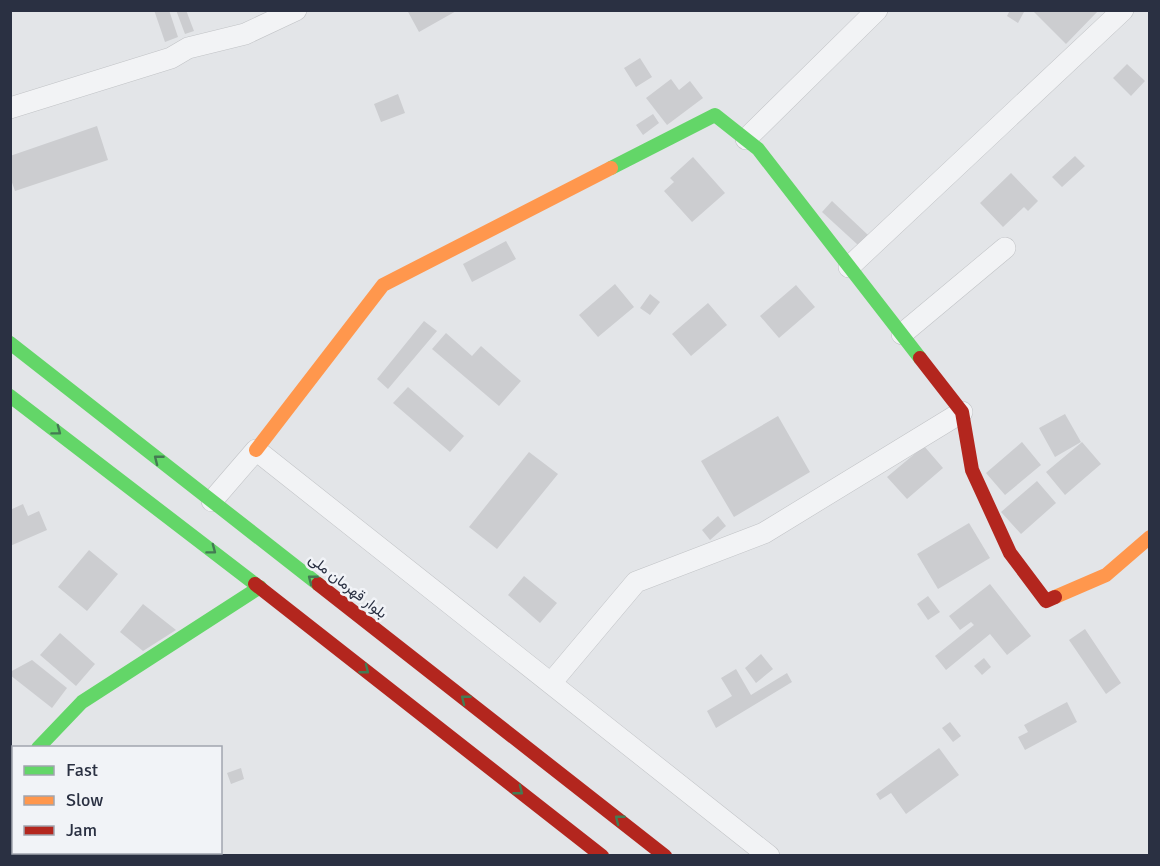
<svg xmlns="http://www.w3.org/2000/svg" width="1160" height="866" viewBox="0 0 1160 866" font-family="Signika,Vazirmatn,sans-serif">
<style>
.building{fill:#cccdd0}
.lines{fill:none;stroke-linecap:round;stroke-linejoin:round}
.street-casing{stroke:#c1c3c6;stroke-width:22}
.street{stroke:#f2f3f5;stroke-width:21}
.fast{stroke:#63d668;stroke-width:14}
.slow{stroke:#ff974d;stroke-width:14}
.jam{stroke:#b3261e;stroke-width:14}
.oneway{stroke:#447b53}
.labels{text-anchor:middle;stroke-width:5;stroke-linejoin:round;paint-order:stroke}
.street-label{font-size:15px;fill:#2a3042;stroke:#f1f3f7}
</style>
<rect width="100%" height="100%" fill="#e3e5e8"/>
<path class="building" d="M154,10H169L178,37L165,42Z
M176,10H186L194,31L185,34Z
M407,10H458L419,32Z
M1010,10H1023L1024,12L1018,23L1007,16Z
M1032,10H1099L1066,44Z
M640,58L652,77L636,87L624,68Z
M1127,64L1145,81L1131,96L1113,78Z
M671,79L679,90L690,81L703,98L667,125L646,98Z
M398,94L405,113L381,122L374,104Z
M653,114L659,123L643,135L636,125Z
M97,126L108,160L15,191L10,177V156Z
M1075,156L1085,166L1062,187L1052,177Z
M693,157L725,193L692,222L664,191L674,182L670,178Z
M1011,173L1038,201L1028,211L1024,207L1003,227L980,203Z
M832,201L868,235L858,245L822,212Z
M506,241L516,259L472,282L463,264Z
M615,284L634,307L598,337L579,315Z
M796,285L815,307L779,338L760,316Z
M650,294L660,302L650,315L640,308Z
M708,303L727,325L691,356L672,334Z
M424,321L437,331L388,389L377,379Z
M446,333L472,356L481,346L521,381L499,406L432,349Z
M408,387L464,436L450,452L393,403Z
M1065,414L1081,442L1055,457L1039,428Z
M778,416L810,472L734,517L701,461Z
M1022,442L1041,465L1005,495L986,473Z
M1082,442L1101,464L1065,495L1046,472Z
M924,446L943,468L907,499L887,477Z
M529,452L558,474L497,549L469,527Z
M1037,481L1056,503L1021,534L1001,512Z
M23,504L28,516L39,511L47,530L10,546V510Z
M718,516L726,526L710,540L702,530Z
M969,523L990,558L938,589L917,554Z
M89,550L118,574L87,611L58,587Z
M524,576L557,603L540,623L508,595Z
M990,584L1031,636L1007,655L990,634L946,670L935,656L974,625L971,622L960,630L949,616Z
M928,596L940,612L928,620L917,604Z
M143,604L176,630L143,651L120,632Z
M1085,629L1121,683L1106,694L1069,640Z
M60,633L95,664L76,686L40,655Z
M761,654L773,669L756,683L745,668Z
M984,658L991,667L982,675L974,666Z
M32,660L67,688L52,708L10,675V672Z
M736,669L751,695L787,673L792,682L716,728L707,711L732,696L721,678Z
M1067,702L1077,722L1025,750L1018,737L1028,732L1024,725Z
M950,722L961,736L953,742L942,728Z
M939,748L959,775L906,814L891,793L880,800L876,794Z
M241,768L244,779L231,784L227,773Z"/>
<g class="lines">
<defs>
<path id="street" d="M10,108L171,58L188,48L245,34L296,10
M746,139L877,10
M849,267L1123,10
M902,334L1005,248
M212,501L256,450L769,856
M551,683L636,582L764,533L962,412"/>
</defs>
<use href="#street" class="street-casing"/>
<use href="#street" class="street"/>
<path class="fast" d="M611,168L715,115L758,149L920,358
M10,343L318,584
M10,396L255,584
M38,748L82,702L260,587
M10,775L14,772"/>
<path class="slow" d="M256,450L383,285L611,168
M1055,597L1106,575L1150,537"/>
<path class="jam" d="M920,358L962,412L972,470L1010,553L1046,601L1055,597
M255,584L602,856
M318,584L665,856"/>
</g>
<defs><path id="oneway-chevron" d="M-2-3.5L2.5 0L-2 3.5" fill="none" stroke-width="1.6" stroke-linecap="round" stroke-linejoin="round" transform="scale(1.5)"/></defs>
<g class="oneway">
<use href="#oneway-chevron" transform="translate(57 431) rotate(37)"/>
<use href="#oneway-chevron" transform="translate(158 459) rotate(-142)"/>
<use href="#oneway-chevron" transform="translate(212 550) rotate(37)"/>
<use href="#oneway-chevron" transform="translate(312 579) rotate(-142)"/>
<use href="#oneway-chevron" transform="translate(365 670) rotate(38)"/>
<use href="#oneway-chevron" transform="translate(465 699) rotate(-142)"/>
<use href="#oneway-chevron" transform="translate(519 791) rotate(38)"/>
<use href="#oneway-chevron" transform="translate(619 819) rotate(-142)"/>
</g>
<g class="labels">
<g class="street-label">
<text transform="translate(348 586) rotate(38)" y="5">بلوار قهرمان ملی</text>
</g>
</g>
<rect width="1160" height="866" fill="none" stroke="#2a3042" stroke-width="24"/>
<rect x="12" y="746" width="210" height="108" fill="#f1f3f7" stroke="#a1a5af" stroke-width="1.5"/>
<rect x="24" y="766" width="30" height="9" fill="#63d668" stroke="#a1a5af" stroke-width="1.5"/>
<text x="66" y="776" font-size="18" fill="#2a3042">Fast</text>
<rect x="24" y="796" width="30" height="9" fill="#ff974d" stroke="#a1a5af" stroke-width="1.5"/>
<text x="66" y="806" font-size="18" fill="#2a3042">Slow</text>
<rect x="24" y="826" width="30" height="9" fill="#b3261e" stroke="#a1a5af" stroke-width="1.5"/>
<text x="66" y="836" font-size="18" fill="#2a3042">Jam</text>
</svg>
